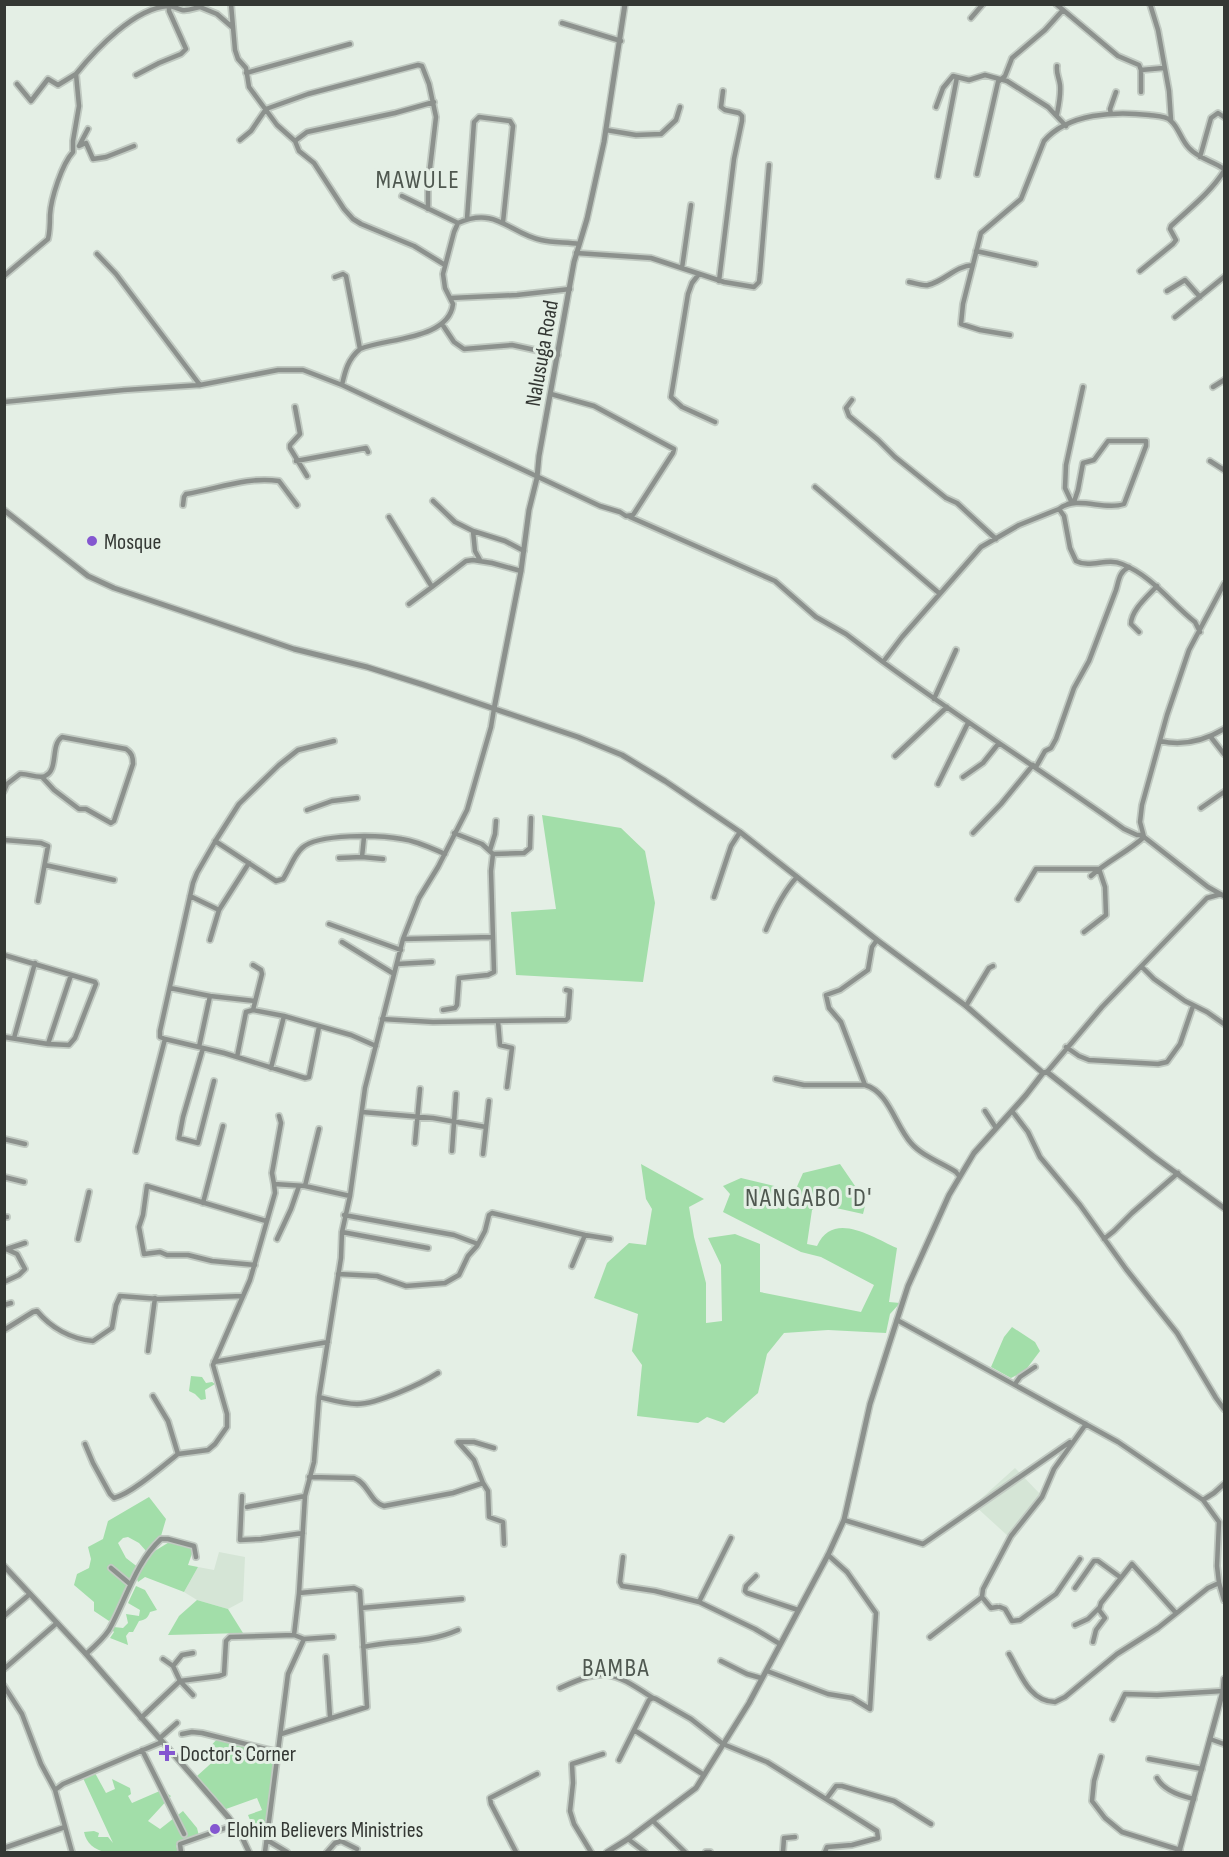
<svg xmlns="http://www.w3.org/2000/svg" width="1229" height="1857" viewBox="0 0 1229 1857" font-family="'Sofia Sans Condensed',sans-serif">
<style>
.built{fill:#d5e5d6}
.green{fill:#a2dea9}
.lines{fill:none;stroke-linecap:round;stroke-linejoin:round}
.minor-casing{stroke:#c1cac2;stroke-width:8}
.tertiary-casing{stroke:#c1cac2;stroke-width:8}
.minor{stroke:#8c918d;stroke-width:4.5}
.tertiary{stroke:#8c918d;stroke-width:5}
.poi-dot{fill:#8457d0;stroke:#e4efe5;stroke-width:2}
.labels{text-anchor:middle;stroke-width:6;stroke-linejoin:round;paint-order:stroke}
.street-label{font-size:22px;fill:#343834;stroke:#e4efe5}
.poi-label{font-size:22px;fill:#343834;stroke:#e4efe5;text-anchor:start}
.quarter-label{font-size:26px;letter-spacing:1.5px;fill:#4f5850;stroke:#e4efe5}
</style>
<rect width="100%" height="100%" fill="#e4efe5"/>
<path class="built" d="M1015,1468L1041,1495L1009,1537L974,1505Z
M219,1552L245,1557L243,1601L228,1609L197,1600L184,1592L198,1567L214,1570Z"/>
<path class="green" d="M542,815L621,828L645,851L655,903L643,982L516,975L511,912L556,909Z
M641,1164L704,1199L689,1207L694,1237L706,1283V1323L722,1321L721,1265L708,1238L735,1234L760,1244V1292L861,1312L874,1285L821,1257L801,1252L723,1212L730,1194L723,1186L741,1178L795,1191L803,1173L840,1164L866,1202L863,1214L818,1204L812,1210L807,1244L817,1246C833,1210 872,1237 897,1248L889,1302L900,1303L890,1314L886,1333L828,1330L784,1333L767,1354L758,1393L724,1423L707,1417L698,1423L637,1416L642,1365L632,1351L638,1314L594,1298L607,1263L629,1243L646,1245L652,1209L646,1199Z
M1012,1327L1035,1342L1040,1351L1025,1371L1011,1378L991,1367L1004,1337Z
M191,1376L202,1377L206,1383L212,1382L215,1384L205,1390L206,1399L201,1400L195,1394L189,1391Z
M149,1497L166,1519L161,1536L147,1552L139,1543L128,1537L123,1538L118,1543L126,1558L139,1568L113,1618L109,1621L94,1611V1602L74,1585L77,1574L89,1568L91,1559L88,1547L103,1539L108,1521Z
M171,1541L194,1548L188,1565L198,1567L184,1592L145,1577L138,1582L136,1576L153,1552Z
M136,1586L145,1590L157,1610L150,1612C148,1618 145,1620 139,1621L133,1632H129L126,1636L128,1645L110,1638L114,1632L112,1630L114,1627L123,1628L128,1623L126,1614L139,1616L140,1610L128,1603Z
M197,1600L228,1609L243,1633L168,1635L179,1616Z
M218,1738L279,1753L268,1838L259,1830H254L248,1815L262,1810L257,1798L226,1809L197,1776L217,1758L208,1749Z
M95,1773L106,1793L115,1789L112,1779L130,1788L131,1794L128,1796L132,1803L162,1790L171,1796L148,1821L160,1829L183,1811L197,1828L199,1836L176,1845L178,1852H105C95,1850 86,1843 84,1832L94,1831L99,1833L98,1837H108L113,1843L83,1778Z"/>
<g class="lines">
<defs>
<path id="minor" d="M231,4L235,50L238,59L246,68L249,87L277,125L295,141L299,151L314,163L344,209L353,219L361,224L414,246L445,265
M1056,4L1118,56L1139,65L1141,70L1163,68
M1150,4L1158,30L1169,91L1171,120
M971,18L983,4
M562,23L621,41
M1057,66C1056,74 1059,77 1060,85C1061,95 1059,104 1057,114
M246,73L350,44
M136,75L159,63L181,54L186,49L169,11V6
M17,84L31,101L48,79L58,85L76,74
M1141,92V70
M936,107L943,88L953,76L969,80L985,75L1007,81L1048,107L1066,126
M1111,114L1110,109L1116,92
M606,130L636,135L661,134L676,120L680,107
M240,140L251,131L266,109L308,94L418,65L422,66L429,84L436,117L428,185V209
M295,141L307,132L395,113L434,102
M79,146L86,143L93,159L106,157L134,146
M79,146L88,129
M1200,157L1211,118L1218,113L1224,117
M977,174L998,82L1005,76L1012,58L1045,30L1063,10
M938,176L957,77
M402,196L458,223
M467,219L474,122L479,117L510,121L513,126L503,222
M976,251L1035,264
M576,253L651,258L724,282L754,287L759,282L760,273L769,165
M97,254L116,274L200,385
M682,268L691,205
M1140,271L1173,244L1176,240L1170,229L1171,226C1190,208 1210,193 1224,171
M699,274L692,283L688,294L671,397L682,407L715,422
M4,276L48,239C50,231 50,223 50,215C51,198 62,164 73,152V141L79,106L76,74C96,49 135,8 168,6C173,6 178,9 182,10C189,11 194,8 200,7L217,14L232,27
M335,277L343,274L346,276L360,349
M719,281L734,159L742,121V116L739,113L725,110L721,107L723,91
M909,282C915,283 923,286 928,285C945,281 955,266 973,265
M1167,291L1185,280L1200,297
M451,298L517,295L570,289
M1175,317L1224,277
M442,324L454,342L464,349L512,345L558,355
M1010,335L980,330L961,324L963,304L981,233L1021,199L1044,141C1068,113 1115,111 1149,115C1155,116 1167,116 1171,121C1179,128 1181,140 1189,148C1199,159 1213,161 1224,169
M342,385C345,371 348,359 360,349C385,338 449,340 453,304L445,288L443,274L454,232L458,223C496,206 509,233 541,240C553,243 567,242 579,244
M1213,387L1224,380
M852,400L846,408L849,416L878,440L895,457L946,498L957,503L996,539
M4,402L124,390L200,385L278,370H303L342,385L600,506L620,512L626,516L633,515L673,453L674,449L594,406L551,394
M295,407L300,434L290,445V448L307,476
M296,461L366,448L368,452
M1210,461L1224,470
M815,487L939,593
M433,501L455,522L473,531L475,551L480,560
M1072,503L1065,488L1066,465L1083,387
M183,505L184,497L186,494C217,489 248,476 279,481L297,505
M1059,509C1077,495 1104,511 1124,504L1146,446V441H1108L1094,460L1083,463L1078,490L1074,502L1068,504
M389,517L432,587L466,561L473,560L492,563L521,571
M630,517L775,581L816,617L846,634L883,662
M473,531L505,541L524,551
M1224,584L1189,650L1167,715L1142,805L1140,822L1144,837L1208,887L1224,896
M409,604L432,587
M1139,632L1131,624C1131,610 1148,596 1157,586
M934,699L956,650
M1210,736L1224,754
M1160,741C1183,746 1204,741 1224,729
M895,756L947,707
M1036,767L1045,751L1051,748L1056,739L1074,688L1089,661L1116,590C1119,580 1119,572 1129,567
M963,777L983,763L999,743
M938,784L968,723
M4,791L7,784L20,774C28,773 37,779 45,776C59,770 50,745 62,737L126,749C132,753 133,757 133,764L114,821L111,823L86,809H79L54,790L42,777
M1201,808L1224,792
M307,810L332,801L357,798
M454,833L482,844L493,854L524,853L530,848L531,818
M973,833L1001,804L1033,765
M1143,835H1137L1124,829C1044,772 962,720 883,662L902,637L981,547L1019,525L1059,509L1064,516L1070,548L1076,561C1091,569 1107,557 1122,564C1152,576 1170,602 1195,622L1200,632
M4,840L41,843L48,846L38,901
M215,841L276,881L283,879C289,870 294,855 302,848C318,833 380,835 402,839C417,841 431,848 445,854
M490,850L495,834L496,821
M362,857L383,859
M339,858L362,857L364,837
M45,865L114,880
M1091,876C1107,861 1128,852 1144,837
M190,896L219,910
M714,897L731,846L740,832
M1018,899L1036,869H1099L1105,887L1106,915L1084,932
M329,924L401,950
M766,930C774,911 783,892 797,877
M403,939L493,937
M210,940L219,910L249,863
M877,940L872,947L868,970L840,990L826,995L829,1008L841,1022L865,1085C889,1092 895,1125 911,1143C922,1156 942,1163 956,1172L959,1176
M342,942L394,974
M4,955L95,982L96,984L75,1038L69,1045L48,1044L4,1037
M397,964L432,962
M1142,967L1154,979L1185,1001L1207,1012L1224,1024
M170,988L210,996L255,1001
M966,1006L989,968L993,966
M253,1010L284,1016L351,1035L376,1046
M443,1010L455,1008L457,1005L459,978L488,975L494,972L491,871L493,854
M382,1019L433,1022L566,1020L568,1018L570,991L566,990
M498,1021L500,1045L512,1048L507,1087
M14,1038L35,963
M165,1039L224,1053L305,1078L309,1077L319,1027
M48,1044L71,975
M199,1047L210,996
M1066,1047L1079,1056L1089,1060L1158,1064L1167,1062L1180,1044L1193,1006
M203,1048L183,1117L179,1138L198,1143L214,1081
M237,1057L246,1012L253,1010L262,974L261,970L253,965
M271,1068L284,1016
M1047,1072L1102,1007L1207,898L1221,894
M776,1079L804,1085H865
M985,1111L996,1128
M1012,1111L1028,1132L1040,1157L1080,1205L1126,1269L1177,1333L1216,1398L1224,1409
M362,1112L433,1118L486,1127
M4,1139L25,1144
M415,1143L420,1089
M136,1151L165,1039L160,1037V1031L193,883L197,873L216,840L239,804L279,765L298,750L334,741
M452,1151L456,1094
M483,1154L489,1101
M4,1177L24,1182
M274,1184L272,1173L281,1123L279,1116
M305,1186L319,1129
M203,1203L223,1126
M344,1215L454,1235L478,1244
M4,1217H7
M342,1232L428,1248
M78,1239L89,1192
M277,1239L291,1209L299,1186
M1104,1239L1114,1231L1132,1213L1178,1173
M7,1249L25,1243
M255,1265L212,1261L188,1255H167L160,1252L144,1254L139,1227L143,1215L147,1186L266,1221
M572,1266L585,1235
M338,1274L377,1276L406,1286L445,1283L459,1275L468,1256L477,1246L485,1231L489,1215L492,1213L585,1235L610,1239
M4,1282L19,1275L25,1269L17,1254L6,1249
M4,1305L11,1303
M897,1320L1118,1442L1203,1500L1219,1522L1217,1566L1219,1583L1224,1600
M4,1330L33,1312L37,1311C51,1328 71,1339 93,1341L112,1328L116,1305L120,1296L159,1299L243,1296
M148,1351L155,1298
M214,1362L328,1342
M1015,1384L1020,1377L1035,1367
M153,1396L168,1421L178,1454L208,1450L215,1444L227,1427V1414L213,1365L250,1280L275,1193L274,1184L305,1186L350,1196
M319,1397C331,1400 345,1404 357,1404C377,1404 421,1384 438,1373
M85,1444L93,1463L110,1494L114,1498C131,1494 163,1466 178,1454
M309,1477L354,1478C368,1483 370,1502 384,1506L453,1493L483,1483L474,1460L458,1442H474L494,1448
M483,1483L488,1491L489,1517L503,1522L504,1544
M242,1496L240,1540L261,1539L303,1533
M1203,1500L1214,1493L1224,1484
M247,1507L305,1496
M844,1520L923,1544L1070,1442
M623,1557L620,1582L622,1586L655,1591L699,1602L755,1629L780,1644
M111,1568L130,1584
M756,1576L746,1586L745,1591L747,1593L798,1610
M1075,1588L1094,1561H1098L1120,1577
M982,1597L991,1608L997,1607
M699,1602L731,1538
M1000,1607L1005,1609L1012,1621L1020,1620L1056,1594L1080,1559
M361,1608L462,1599
M4,1616L30,1594
M1075,1625L1088,1619L1099,1608
M930,1637L982,1597L983,1589L1011,1536L1042,1497L1054,1469L1086,1424
M304,1639L333,1637
M1093,1642L1096,1630L1105,1618L1099,1610L1101,1603L1132,1564L1176,1613
M363,1647C396,1639 424,1645 458,1630
M86,1654C94,1647 103,1639 109,1630C126,1600 135,1563 161,1539H168L194,1546L196,1557
M1009,1654C1020,1672 1029,1702 1055,1702L1065,1697L1117,1654L1158,1628L1208,1588L1219,1583
M326,1657L330,1717
M721,1661L747,1674L761,1678
M173,1666L182,1655L193,1653
M4,1669L57,1623
M767,1671L828,1694L852,1698L870,1709L876,1613L847,1572L828,1555
M4,1686L22,1714L41,1764L55,1790
M560,1688C606,1667 611,1671 653,1698
M193,1695L180,1681L219,1676L224,1674L226,1641L230,1637L294,1635
M141,1718L180,1681L173,1666L163,1659
M1113,1719L1125,1694L1157,1695L1223,1691
M634,1730L704,1775
M182,1734L192,1732L202,1733L278,1752
M281,1734L367,1707L360,1591L354,1588L299,1593
M160,1738L177,1723
M1210,1739L1224,1744
M142,1750L184,1834
M1101,1757L1094,1781L1092,1801L1105,1818L1122,1832L1180,1850
M1149,1759L1202,1769
M619,1760L649,1700L653,1698L656,1699L691,1719L723,1744L767,1762L877,1831L878,1838L852,1845L827,1847L825,1852
M1157,1778C1164,1791 1180,1796 1194,1799
M827,1798L836,1786H842L894,1801L931,1824
M653,1821L685,1852
M628,1839L645,1852
M267,1840L287,1852
M4,1848L65,1827
M72,1852L55,1790L63,1784L162,1742
M181,1852L180,1844L234,1825
M265,1852L288,1674L304,1639L294,1635L299,1593L305,1496L314,1462L319,1397L341,1258L342,1232L350,1196L365,1088L403,939L419,898L438,867L467,810L491,727L494,709
M327,1852L335,1843L341,1841L357,1849
M516,1852L491,1804L490,1798L537,1774
M591,1852L574,1824L570,1811L573,1783L572,1764L603,1754
M706,1852H710
M783,1852L784,1838L795,1837"/>
<path id="tertiary" d="M4,510L88,576L114,588L294,649L367,667L424,685L578,737L622,755L665,781L740,832L877,940L966,1006L1043,1073L1047,1072L1153,1156L1224,1208
M494,709L521,571L529,510L537,478L539,456L574,262L587,219L604,142L625,4
M4,1566L86,1654L229,1818L240,1833L249,1852
M607,1852L628,1839L696,1788L749,1703L828,1555L844,1520L870,1404L897,1320L908,1286L949,1195L974,1153L1026,1095L1043,1073
M1179,1852L1223,1691L1224,1679"/>
</defs>
<use href="#minor" class="minor-casing"/>
<use href="#tertiary" class="tertiary-casing"/>
<use href="#minor" class="minor"/>
<use href="#tertiary" class="tertiary"/>
</g>
<g class="poi-dot">
<circle cx="92" cy="541" r="6"/>
<path d="M164 1744h6v6h6v6h-6v6h-6v-6h-6v-6h6z"/>
<circle cx="215" cy="1829" r="6"/>
</g>
<g class="labels">
<g class="street-label">
<text transform="translate(541 353) rotate(-80)" y="8">Nalusuga Road</text>
</g>
<g class="poi-label">
<text x="104" y="549">Mosque</text>
<text x="180" y="1761">Doctor's Corner</text>
<text x="227" y="1837">Elohim Believers Ministries</text>
</g>
<g class="quarter-label">
<text x="418" y="188">MAWULE</text>
<text x="809" y="1206">NANGABO 'D'</text>
<text x="616" y="1676">BAMBA</text>
</g>
</g>
<rect width="1229" height="1857" fill="none" stroke="#343834" stroke-width="12"/>
</svg>
